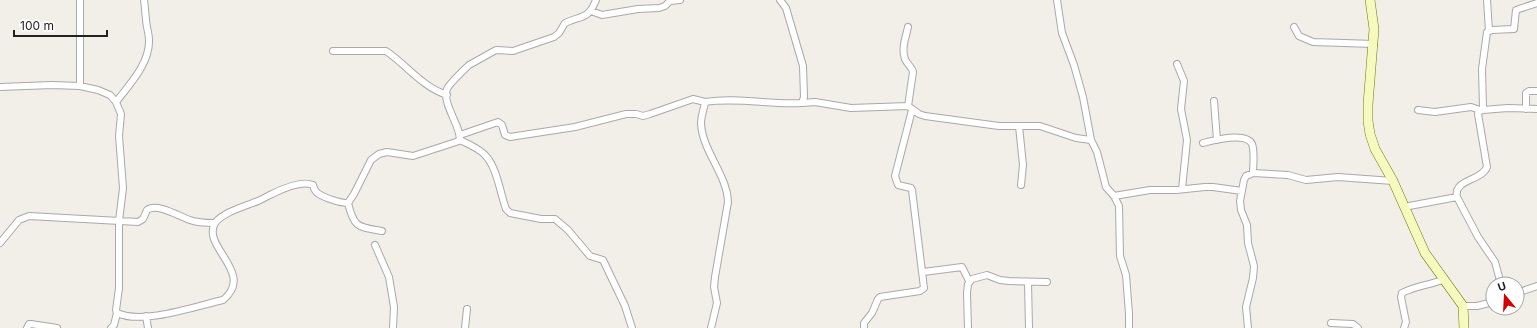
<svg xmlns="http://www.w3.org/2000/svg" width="1537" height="328" viewBox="0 0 1537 328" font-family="Inter,sans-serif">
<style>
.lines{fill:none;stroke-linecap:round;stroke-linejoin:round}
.street-casing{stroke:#a9a9a9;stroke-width:8}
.secondary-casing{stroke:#707d05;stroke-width:10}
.street{stroke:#fff;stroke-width:6}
.secondary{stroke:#f7fabf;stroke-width:9}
</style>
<rect width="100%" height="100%" fill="#f2efe9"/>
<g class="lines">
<defs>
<path id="street" d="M80,0V86
M1057,0L1062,33L1074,65L1083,97L1091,140L1097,152L1106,187L1114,196L1119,206L1120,256L1126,275L1129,314V328
M1487,0L1489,31
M591,11L602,15L638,9L659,8L665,6L670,1L680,0
M908,27C906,37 901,48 905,59C907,64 912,67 913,72L908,106
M1294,27L1299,36L1313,42L1374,44
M333,51H386C408,66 421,86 447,95
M1177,64L1184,81L1181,109L1187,140L1182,189
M0,87L52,85L80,86L98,90L110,95L116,102L121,114L119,136L123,188L119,221V288L116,310L117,313C143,325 196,306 223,300C256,273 201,247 215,223C223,212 246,206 258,201C263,199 267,196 272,194C282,189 301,180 313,185C314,189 315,192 319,194C325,198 340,203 348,203L354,194L371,160L379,154L387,152L413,156L459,141C464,131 441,103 447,89C449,84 464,70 469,65L496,50L513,51L554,37L559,33L565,23C582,15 588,20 596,0
M1214,101L1217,140
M116,102C130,84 150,63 149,40C149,33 146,26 146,19C145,12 145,6 144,0
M802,103L815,102L851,108L908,106L919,114L925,116L999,126H1040L1076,138L1091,140
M1526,109V93L1529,91H1537
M1418,110L1435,112L1471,107L1480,110
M1483,110L1508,108L1537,109
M1019,126L1023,165L1021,185
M460,135L498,122L502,125L505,135L510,137L575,127L626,114H636L643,116L650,114L693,99L705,102
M460,140C468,144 478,148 484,154C497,166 500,193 506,209L510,213L541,219H555L568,230L590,256L603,260L625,306L632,328
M1203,143C1214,140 1246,132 1252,144C1255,152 1253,165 1253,173
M1114,196L1150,190H1176L1205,187H1213L1242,191
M348,203C354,228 358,227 382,231
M1404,207L1457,197
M0,243L19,220L29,216L138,222L143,219L147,210C157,202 180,217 190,220C198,223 207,223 215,223
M375,245L389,277L394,307L393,328
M923,272L962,267L969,281
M1028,282L1029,328
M1501,284L1495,262L1478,237L1457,197C1453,179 1482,181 1487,167L1478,114L1479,111L1483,110V108L1482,69L1487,32L1492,30L1514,29L1516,10L1537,3
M1517,293L1537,286
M1463,306H1477L1493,302
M146,316L148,328
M1331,323L1353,324L1358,328
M27,328L29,324H31L57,328
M111,328L114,325L117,313
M465,328L467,309
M711,328L717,303L714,287L715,277L728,202C727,174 702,151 701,123C701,116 704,109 705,102C739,97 769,105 802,103L804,97L803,66L786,8L780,0
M864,328V323L872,313L878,299L880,297L920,291L924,288L912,190L911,188L898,185L895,176L912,110
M968,328L967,293L968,284L972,279L987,275L1000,280L1009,281L1047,282
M1248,328L1246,307L1253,278L1254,266L1248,243L1247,225L1241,210L1240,201L1244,180L1246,176L1253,173L1288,175L1306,180L1338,177L1393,181
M1404,328L1406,322L1401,297L1402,293C1415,286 1430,285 1445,279"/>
<path id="secondary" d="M1370,0L1374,29L1368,104V121L1370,134L1375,149L1393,181L1425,253L1463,306L1464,328"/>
</defs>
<use href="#street" class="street-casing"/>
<use href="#secondary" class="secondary-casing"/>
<use href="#street" class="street"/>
<use href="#secondary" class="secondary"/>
</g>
<g transform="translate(1505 296) rotate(342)"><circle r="19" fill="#ffffff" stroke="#a7a7a7"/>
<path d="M0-3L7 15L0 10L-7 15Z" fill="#d40000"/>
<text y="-6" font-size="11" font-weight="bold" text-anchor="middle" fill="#222222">U</text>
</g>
<path d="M14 30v6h93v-6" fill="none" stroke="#222222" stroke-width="2"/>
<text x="20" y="30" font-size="12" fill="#222222" stroke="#ffffff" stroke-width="3" paint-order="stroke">100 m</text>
</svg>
